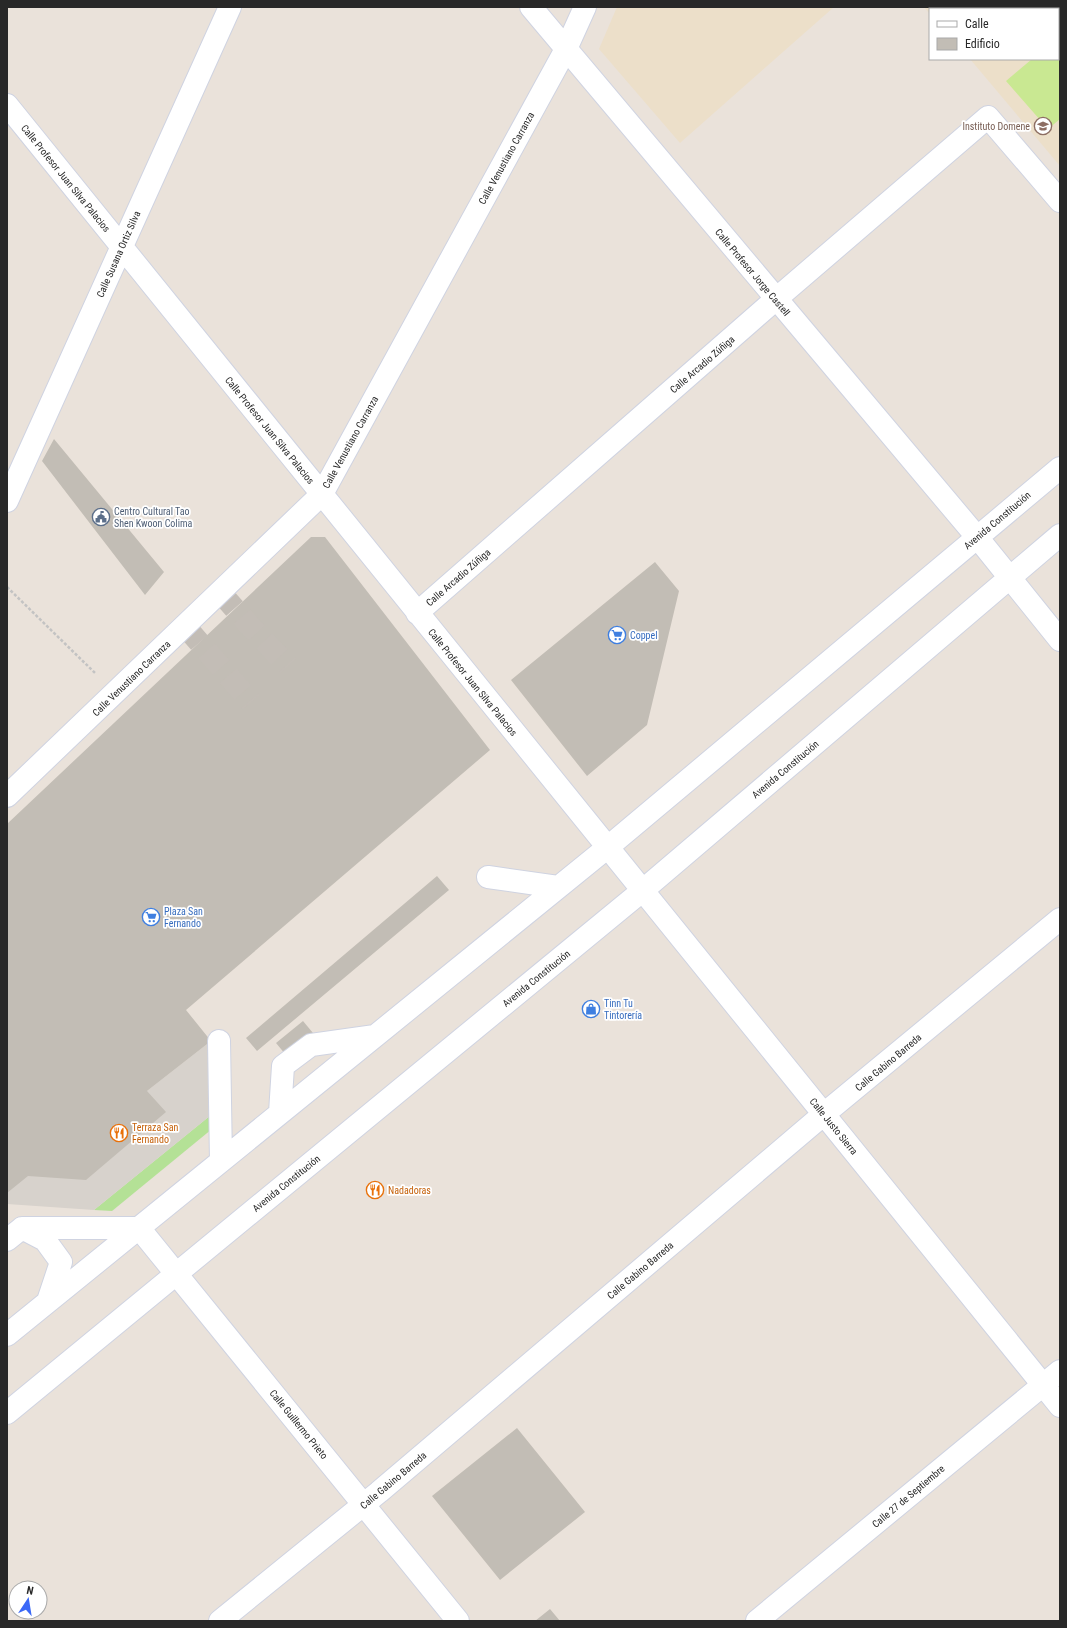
<svg xmlns="http://www.w3.org/2000/svg" width="1067" height="1628" viewBox="0 0 1067 1628" font-family="'Roboto Condensed',sans-serif">
<style>
.education{fill:#ecdfc9}
.green{fill:#b4e196}
.pitch{fill:#c9e892}
.plaza{fill:#d7d2cc}
.building{fill:#c2bdb5}
.lines{fill:none;stroke-linecap:round;stroke-linejoin:round}
.minor-tunnel{stroke:#c3bdb6;stroke-width:22;stroke-dasharray:22 11;stroke-linecap:butt}
.minor-casing{stroke:#cfd3e1;stroke-width:24}
.path{stroke:#c3c3c3;stroke-width:2.5;stroke-dasharray:3 2;stroke-linecap:butt}
.minor{stroke:#fff;stroke-width:22}
.labels{text-anchor:middle;stroke-width:3.5;stroke-linejoin:round;paint-order:stroke}
.education-label{font-size:10px;fill:#785e54;stroke:#fff;text-anchor:end}
.street-label{font-size:10px;fill:#282828;stroke:#fff}
.service-label{font-size:10px;fill:#4e5e75;stroke:#fff;text-anchor:start}
.shop-label{font-size:10px;fill:#366cbe;stroke:#fff;text-anchor:start}
.food-label{font-size:10px;fill:#c56008;stroke:#fff;text-anchor:start}
</style>
<rect width="100%" height="100%" fill="#eae2da"/>
<path class="education" d="M617,7H834L680,143L599,49Z
M924,7H1060V166L970,59H1058V9H930V14Z"/>
<path class="green" d="M211,1115L212,1129L112,1211L94,1210Z"/>
<path class="pitch" d="M983,7H1060V10L1058,12V9H985Z
M1060,35V119L1048,129L1006,81L1032,59H1058V37Z"/>
<path class="plaza" d="M211,1041V1115L94,1210L7,1204V1173L147,1091Z"/>
<path class="building" d="M54,439L164,572L145,595L42,461Z
M311,537H325L490,750L186,1010L211,1041L147,1091L166,1112L86,1180L28,1176L7,1193V824Z
M655,562L679,591L647,725L587,776L511,680Z
M437,876L449,890L257,1051L246,1038Z
M303,1021L313,1033L286,1055L276,1043Z
M517,1428L585,1512L500,1580L432,1496Z
M550,1609L560,1621H535Z"/>
<g class="lines">
<path class="minor-tunnel" d="M220,592L249,625L288,666
M185,626L251,702"/>
<defs>
<path id="minor" d="M531,7L977,537L1060,640
M7,105L1060,1406
M7,501L230,7
M417,613L776,299L988,117L1060,201
M7,796L322,494L566,49L585,7
M488,877L558,887
M219,1041L221,1161
M280,1113L283,1066L311,1045L375,1036
M22,1228L45,1240L61,1262L48,1301
M139,1228L458,1621
M7,1240L22,1228H139
M7,1335L608,847L1060,468
M7,1413L642,891L1060,535
M220,1621L379,1492L824,1114L1060,919
M757,1621L1060,1371"/>
</defs>
<use href="#minor" class="minor-casing"/>
<path class="path" d="M7,587L95,673"/>
<use href="#minor" class="minor"/>
</g>
<defs>
<symbol id="school-ring" viewBox="-11 -11 22 22"><circle r="9.5" fill="#fff" stroke="#8d6e63" stroke-width="1.5"/><path d="M0-5L7-2L0 1L-7-2ZM-4 1L0 2.5L4 1V4Q0 6-4 4Z" fill="#8d6e63"/></symbol>
<symbol id="civic-ring" viewBox="-11 -11 22 22"><circle r="9.5" fill="#fff" stroke="#5c6f8a" stroke-width="1.5"/><path d="M-.6-6.5H3V-4.5H.6V-3L4-1V1h2V6H-6V1h2V-1L-.6-3ZM-1.2 2.5V6h2.4V2.5Z" fill="#5c6f8a"/></symbol>
<symbol id="supermarket-ring" viewBox="-11 -11 22 22"><circle r="9.5" fill="#fff" stroke="#3f7fe0" stroke-width="1.5"/><path d="M-6-5.5h2.5l.6 2H6L4.5 2H-2.5L-4.4-4H-6ZM-1.5 3.2a1.3 1.3 0 1 0 .1 0ZM3 3.2a1.3 1.3 0 1 0 .1 0Z" fill="#3f7fe0"/></symbol>
<symbol id="shop-ring" viewBox="-11 -11 22 22"><circle r="9.5" fill="#fff" stroke="#3f7fe0" stroke-width="1.5"/><path d="M-5-2.5h2.3a2.7 3.5 0 0 1 5.4 0H5L5.5 6h-11ZM-1.5-2.5h3a1.5 2.3 0 0 0-3 0Z" fill="#3f7fe0"/></symbol>
<symbol id="restaurant-ring" viewBox="-11 -11 22 22"><circle r="9.5" fill="#fff" stroke="#e8710a" stroke-width="1.5"/><path d="M-5-6h1v4h1v-4h1v4h1v-4h1v5L-1.5 .5V6h-2V.5L-5-1ZM5-6V6H3V1.5H1.5Q1.5-4 5-6Z" fill="#e8710a"/></symbol>
</defs>
<g fill-rule="evenodd">
<use href="#school-ring" x="1033" y="116" width="20" height="20"/>
<use href="#civic-ring" x="91" y="507" width="20" height="20"/>
<use href="#supermarket-ring" x="607" y="625" width="20" height="20"/>
<use href="#supermarket-ring" x="141" y="907" width="20" height="20"/>
<use href="#shop-ring" x="581" y="999" width="20" height="20"/>
<use href="#restaurant-ring" x="109" y="1123" width="20" height="20"/>
<use href="#restaurant-ring" x="365" y="1180" width="20" height="20"/>
</g>
<g class="labels">
<g class="education-label">
<text x="1030" y="130">Instituto Domene</text>
</g>
<g class="street-label">
<text transform="translate(506 158) rotate(-61)" y="4">Calle Venustiano Carranza</text>
<text transform="translate(66 178) rotate(51)" y="4">Calle Profesor Juan Silva Palacios</text>
<text transform="translate(118 254) rotate(-66)" y="4">Calle Susana Ortiz Silva</text>
<text transform="translate(753 272) rotate(50)" y="4">Calle Profesor Jorge Castell</text>
<text transform="translate(702 364) rotate(-41)" y="4">Calle Arcadio Zúñiga</text>
<text transform="translate(270 430) rotate(51)" y="4">Calle Profesor Juan Silva Palacios</text>
<text transform="translate(350 442) rotate(-61)" y="4">Calle Venustiano Carranza</text>
<text transform="translate(997 520) rotate(-40)" y="4">Avenida Constitución</text>
<text transform="translate(458 577) rotate(-41)" y="4">Calle Arcadio Zúñiga</text>
<text transform="translate(131 678) rotate(-44)" y="4">Calle Venustiano Carranza</text>
<text transform="translate(473 682) rotate(51)" y="4">Calle Profesor Juan Silva Palacios</text>
<text transform="translate(785 769) rotate(-40)" y="4">Avenida Constitución</text>
<text transform="translate(536 978) rotate(-39)" y="4">Avenida Constitución</text>
<text transform="translate(888 1062) rotate(-40)" y="4">Calle Gabino Barreda</text>
<text transform="translate(834 1126) rotate(51)" y="4">Calle Justo Sierra</text>
<text transform="translate(286 1183) rotate(-39)" y="4">Avenida Constitución</text>
<text transform="translate(640 1270) rotate(-40)" y="4">Calle Gabino Barreda</text>
<text transform="translate(299 1424) rotate(51)" y="4">Calle Guillermo Prieto</text>
<text transform="translate(393 1480) rotate(-40)" y="4">Calle Gabino Barreda</text>
<text transform="translate(908 1496) rotate(-40)" y="4">Calle 27 de Septiembre</text>
</g>
<g class="service-label">
<text x="114" y="515">Centro Cultural Tao<tspan x="114" dy="12">Shen Kwoon Colima</tspan></text>
</g>
<g class="shop-label">
<text x="630" y="639">Coppel</text>
<text x="164" y="915">Plaza San<tspan x="164" dy="12">Fernando</tspan></text>
<text x="604" y="1007">Tinn Tu<tspan x="604" dy="12">Tintorería</tspan></text>
</g>
<g class="food-label">
<text x="132" y="1131">Terraza San<tspan x="132" dy="12">Fernando</tspan></text>
<text x="388" y="1194">Nadadoras</text>
</g>
</g>
<rect width="1067" height="1628" fill="none" stroke="#282828" stroke-width="16"/>
<rect x="929" y="8" width="130" height="52" fill="#ffffff" stroke="#a9a9a9"/>
<rect x="937" y="21" width="20" height="6" fill="#ffffff" stroke="#a9a9a9"/>
<text x="965" y="28" font-size="12" fill="#282828">Calle</text>
<rect x="937" y="38" width="20" height="12" fill="#c2bdb5" stroke="#a9a9a9"/>
<text x="965" y="48" font-size="12" fill="#282828">Edificio</text>
<g transform="translate(28 1600) rotate(12)"><circle r="19" fill="#ffffff" stroke="#a9a9a9"/>
<path d="M0-3L7 15L0 10L-7 15Z" fill="#3a68f7"/>
<text y="-6" font-size="11" font-weight="bold" text-anchor="middle" fill="#282828">N</text>
</g>
</svg>
